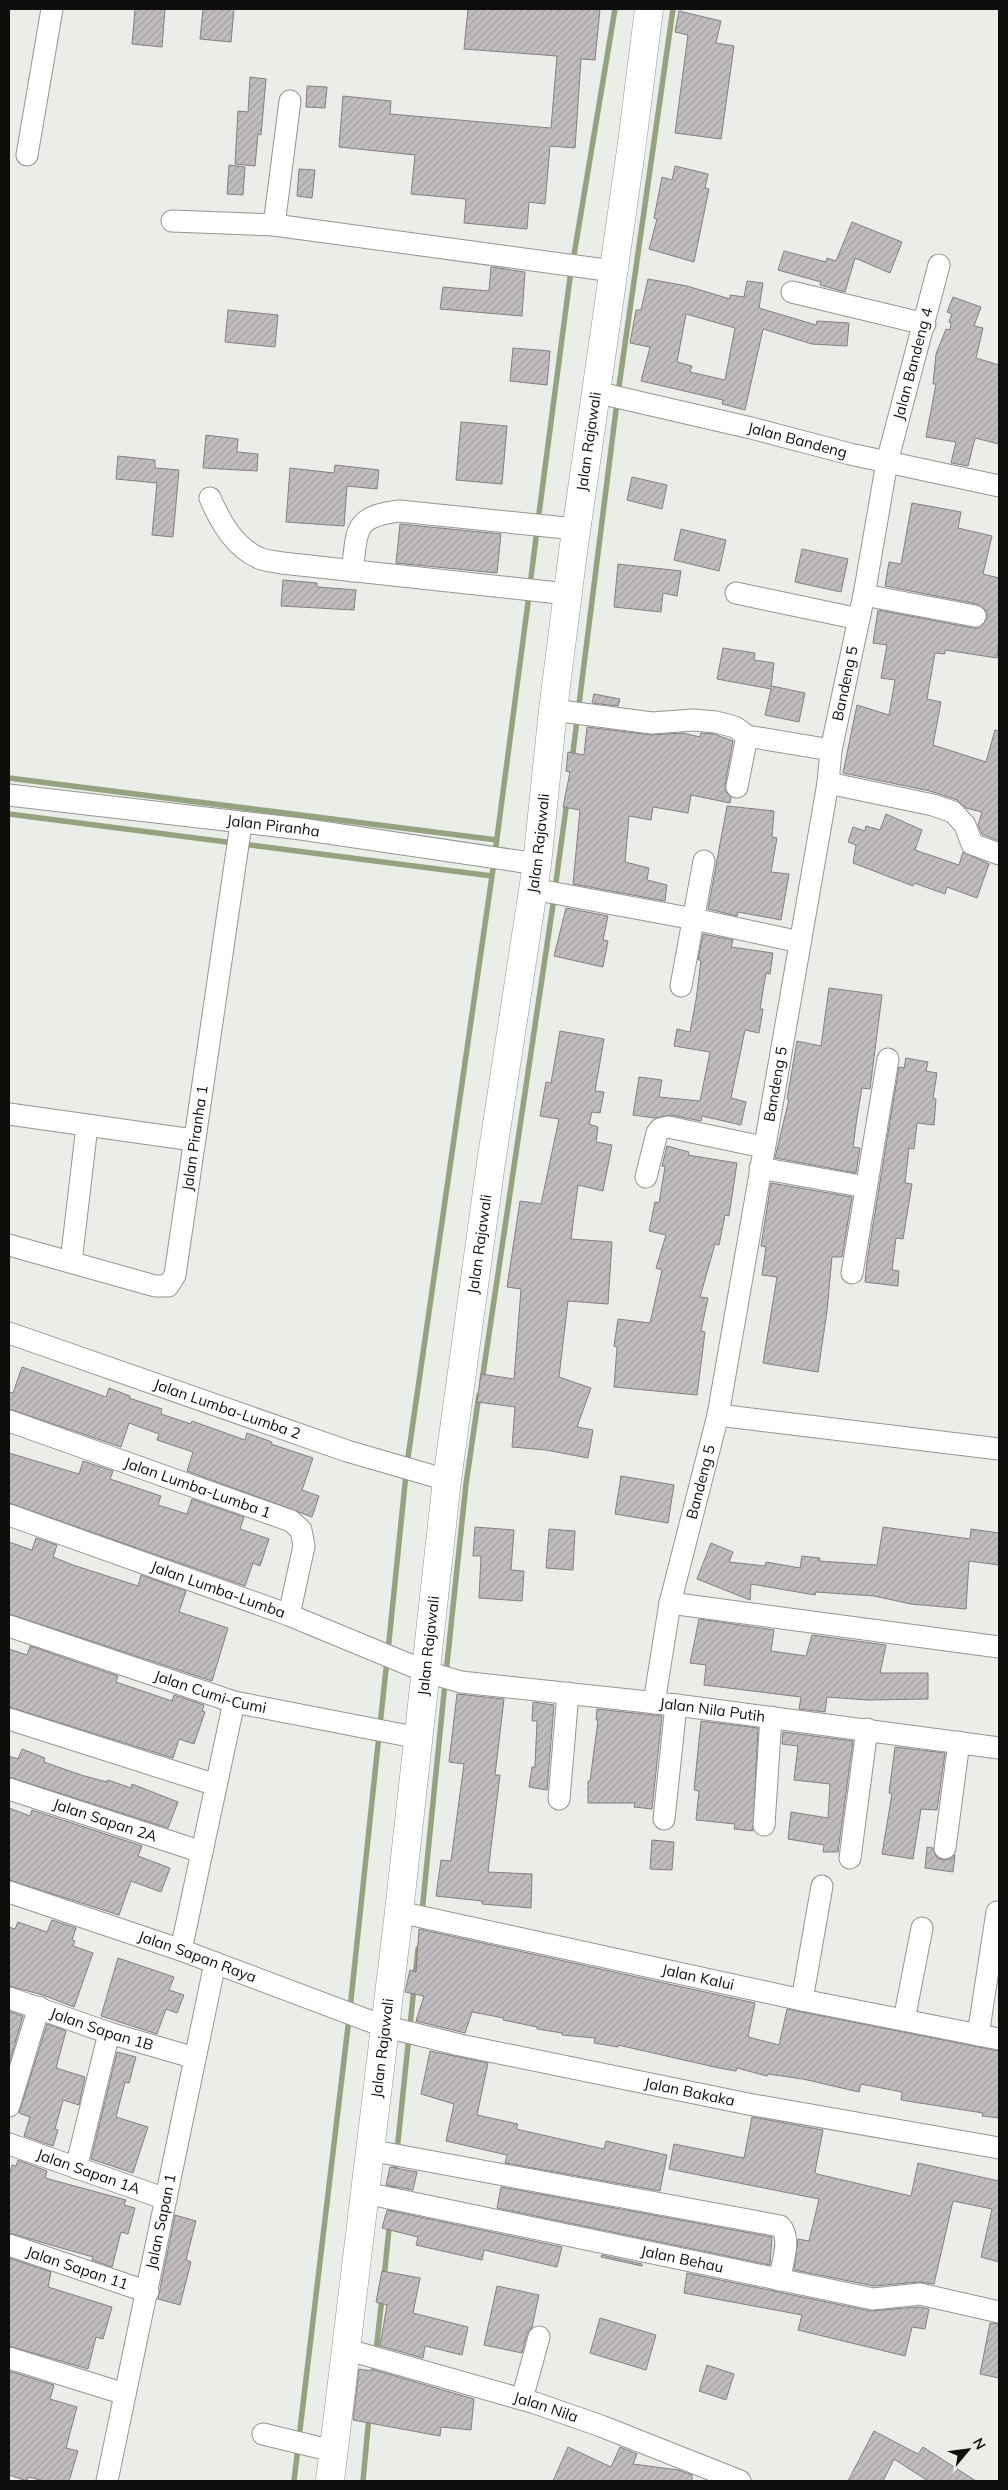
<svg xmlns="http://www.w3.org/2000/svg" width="1008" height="2490" viewBox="0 0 1008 2490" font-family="Mulish,sans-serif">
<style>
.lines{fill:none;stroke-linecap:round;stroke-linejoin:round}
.stream{stroke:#95a280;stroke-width:5.5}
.building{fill:url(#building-hatch);stroke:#837f82;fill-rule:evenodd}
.minor-casing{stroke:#949691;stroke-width:23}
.major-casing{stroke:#949691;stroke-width:29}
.minor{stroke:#fff;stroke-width:21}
.major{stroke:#fff;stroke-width:28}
.labels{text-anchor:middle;stroke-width:4;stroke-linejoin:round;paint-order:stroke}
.street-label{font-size:15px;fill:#0e0f0d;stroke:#ebede8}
</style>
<defs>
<pattern id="building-hatch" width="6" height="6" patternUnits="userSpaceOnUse" patternTransform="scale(1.25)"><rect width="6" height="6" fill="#c0bcbf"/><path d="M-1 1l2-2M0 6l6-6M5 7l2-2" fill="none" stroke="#a4a0a3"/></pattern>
</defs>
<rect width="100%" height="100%" fill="#ebede8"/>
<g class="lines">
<path class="stream" d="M573,261L615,9
M618,393L673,9
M538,521L571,270
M530,585L537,530
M572,760L617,402
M9,778L497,840
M9,814L492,876
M495,853L529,595
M555,889L567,801
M482,1381L554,898
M407,1464L494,862
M388,1651L406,1474
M446,1673L466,1484L479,1395
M380,1725L387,1660
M422,1912L445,1683
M350,2009L379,1735
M397,2151L418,1949
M384,2278L396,2160
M376,2352L382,2297
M299,2438L349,2018
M294,2481L298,2447
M363,2481L369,2416"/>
</g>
<path class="building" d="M135,9H165L162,47L132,44Z
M203,9H234L231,42L200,39Z
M468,9H600L595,60L581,59L575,148L550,146L545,204L529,202L527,229L464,223L466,199L411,194L415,155L339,147L343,96L391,101L390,114L551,128L557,56L464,49Z
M679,11L721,21L716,43L734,46L721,139L675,133L688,35L675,32Z
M250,77L266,79L261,135L258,134L255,166L235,164L238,111L248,112Z
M307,86L327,87L325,108L306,107Z
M229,165L245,167L243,195L227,194Z
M675,166L708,174L705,188L709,189L694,262L649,249L657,219L654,218L662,177L672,180Z
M299,169L315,170L312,198L297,196Z
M852,222L902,242L890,273L855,258L845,292L820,285L821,282L778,270L784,251L826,262L827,258L836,261Z
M491,267L525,272L522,316L440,309L443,287L489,291Z
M648,279L687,286L730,299V295L744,297L747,281L763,283L759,308L816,325L817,321L849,323L847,346L812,344L763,329L745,410L722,404L723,400L641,381L650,347L630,343L636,310H641ZM686,314L735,328L725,380L690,372L692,366L677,362Z
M953,297L981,307L974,326L983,328L976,358L999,365V444L975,438L968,466L951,463L956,442L926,437L936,384H933L936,354L946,329L950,330L951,322H949L952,314L947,312Z
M228,310L278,315L275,347L225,342Z
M513,348L550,351L547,385L510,381Z
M461,422L507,426L502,484L456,480Z
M206,435L238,439L237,452L258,454L257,471L203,468Z
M118,456L155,460V468L179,470L173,537L152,535L157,483L116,479Z
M335,465L379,470L377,489L347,486L344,526L286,522L290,468L334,473Z
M632,477L667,485L662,509L627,500Z
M912,503L961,512L958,528L992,536L983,574L999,578V640L997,658L945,650V654L935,653L927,699L941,702L933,745L986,762L995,730L999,731V841L982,834L978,825L982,812L966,808L957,800L930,791L843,773L857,705L889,715L895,680L881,678L887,645L873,643L878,610L973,628H980L987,619V611L977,604L885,586L889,562L901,564Z
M400,524L501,534L497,573L396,563Z
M681,529L726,540L719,571L674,560Z
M802,549L848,559L841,592L795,582Z
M618,564L681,571L677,596L663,593L661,612L614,607Z
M283,580L317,583V587L356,590L354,610L281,606Z
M723,648L755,653L754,660L774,663L771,687L772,686L805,693L799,722L765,715L771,689L717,679Z
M594,694L620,699L618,706L592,703Z
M587,727L651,735L683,733L700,737L701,733L714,734L733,741L725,785V791L731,797L730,803L691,795L688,813L653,807L651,820L629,816L625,862L649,868L647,880L667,885L665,901L573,884L580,810L563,807L570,772L566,771L568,752L584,755Z
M727,806L774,811L772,837L777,838L771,872L789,874L781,920L738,912L737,916L708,909Z
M886,814L922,830L915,850L959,865L963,852L989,864L977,898L947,887L945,894L914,883L913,886L853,863L856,845L848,842L853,827L865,831L866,826L880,830Z
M566,908L608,916L603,940L608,941L603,967L554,956Z
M703,934L733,940L731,947L773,953L770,974L766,973L760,1009H763L759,1033L745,1030L731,1098L746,1102L741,1125L702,1116L701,1121L671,1115L655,1118L633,1115L639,1077L662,1080L659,1097L700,1101L710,1052L674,1046L677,1029L690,1032L696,1000L701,960H698Z
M829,988L882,995L870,1089L862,1088L857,1117L853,1147L860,1148L856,1173L775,1158L789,1099H787L797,1041L821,1046Z
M560,1031L604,1039L595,1091L604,1092L600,1113L592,1112L589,1124L598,1127L596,1142L612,1145L603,1191L578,1185L571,1239L612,1242L608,1304L568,1301L559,1377L591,1388L577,1427L593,1430L588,1458L546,1450L512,1447L515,1407L477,1402L481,1374L514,1379L521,1289L507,1287L520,1201L541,1204L559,1119L540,1116L546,1082L551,1083Z
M906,1058L928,1062L926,1071L937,1073L933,1098L936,1099L934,1125L917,1123L914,1149L909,1148L905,1183L912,1184L903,1239L896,1238L892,1270L899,1271L898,1286L865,1282L867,1261L899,1067L904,1068Z
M667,1146L689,1152L688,1155L737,1163L729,1216L725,1215L719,1245L715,1244L700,1297L708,1298L701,1331L705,1332L697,1395L614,1387L617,1347L614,1346L618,1319L650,1323L662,1270L656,1268L666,1235L649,1231L655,1202L659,1203L665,1167L662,1166Z
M771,1183L852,1197L842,1257H832L827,1311L818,1372L763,1363L777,1277L762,1275L766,1247L761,1246Z
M22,1367L106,1397L109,1388L130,1396L129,1398L162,1409L161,1414L191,1424L192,1421L245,1440L247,1433L272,1442L271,1444L313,1458L302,1490L319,1496L312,1517L187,1471L193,1452L157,1440L159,1434L129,1423L121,1447L9,1409V1392L13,1393Z
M9,1453L79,1474L83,1461L113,1471L110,1479L161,1496L158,1505L187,1514L192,1499L244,1517L240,1529L269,1539L260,1566L253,1563L245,1586L9,1503Z
M621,1476L674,1485L668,1523L615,1514Z
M475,1527L514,1530L511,1570L524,1571L522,1601L479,1598L481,1556H473Z
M883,1527L970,1539L971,1529L999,1533V1565L969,1561L966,1609L911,1604L874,1596L816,1592L815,1595L751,1584L750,1600L697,1579L711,1543L733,1552L729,1562L765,1566L766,1562L800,1568L802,1556L820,1558L819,1561L877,1565Z
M549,1529L575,1531L573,1570L546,1568Z
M36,1538L57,1545L53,1557L73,1565L138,1586L141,1575L186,1591L179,1612L228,1628L212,1681L9,1614V1542L32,1550Z
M699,1619L774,1630L771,1651L806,1656L812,1635L886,1645L880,1673H928V1699L867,1700L827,1697L825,1712L799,1709L801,1697L704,1685L706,1665L690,1663Z
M30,1646L118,1676L116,1682L172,1701L174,1695L204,1705L202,1711L205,1712L194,1744L179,1739L173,1758L9,1707V1649L27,1655Z
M457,1694L504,1699L495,1775H500L488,1872L532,1874L531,1908L482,1904V1901L436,1896L441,1860L451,1861L464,1764L449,1762Z
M533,1702L554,1705L547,1790L529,1787L532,1767H535L537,1721H532Z
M597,1709L662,1716L652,1809L634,1807L635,1803H588V1781H590L598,1720H596Z
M701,1721L758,1728L753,1831L734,1829L735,1824L696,1820L699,1791L694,1790Z
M783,1732L853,1741L838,1852H823L824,1845L788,1839L791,1812L828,1818L830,1784L794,1780L798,1746L782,1744Z
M895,1747L945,1753L937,1810L921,1809L913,1859L882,1854L892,1794L889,1793Z
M22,1749L45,1758L44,1762L81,1775L107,1782L108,1780L131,1788L132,1784L178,1802L168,1828L9,1777V1756L18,1759Z
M9,1808L30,1816L32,1810L142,1846L138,1856L170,1868L161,1892L131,1881L119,1915L9,1880Z
M652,1840L674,1842L672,1870L650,1869Z
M927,1847L933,1848L937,1858L943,1860L950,1859L955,1855L953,1872L925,1868Z
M52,1920L76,1928L72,1940L75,1941L73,1946L93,1953L74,2007L43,1995L9,1986V1927L15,1929L18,1922L47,1932Z
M419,1929L755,2003L748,2037L779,2045L787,2009L999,2051V2118L982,2116L983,2113L901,2100L902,2092L861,2084L859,2092L803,2079L768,2074L767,2076L737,2068L736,2071L719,2068L618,2045V2047L594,2043L595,2038L562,2035V2033L537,2029V2027L503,2020L504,2018L472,2012L465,2033L416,2021L424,1996L405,1992L410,1970L416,1972Z
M118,1958L174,1977L169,1990L184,1995L177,2013L166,2009L157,2034L101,2016Z
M9,2011L23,2016L9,2064Z
M47,2024L66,2031L56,2068L85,2077L79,2105L63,2100L55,2129L58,2130L53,2146L24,2136L30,2117L19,2113Z
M430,2051L488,2063L477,2115L518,2124L516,2129L604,2149L606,2141L667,2155L660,2191L505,2163L507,2155L446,2141L454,2104L421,2094Z
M117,2052L136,2057L129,2083L125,2082L116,2117L148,2127L133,2173L91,2159Z
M752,2117L823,2130L815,2172L817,2174L911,2196L918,2163L999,2181V2262L981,2257L992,2209L953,2201L934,2284L919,2282L874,2286L794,2270L798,2239L809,2241L819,2199L669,2169L674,2144L744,2158Z
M18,2160L47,2171L45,2178L126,2200L124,2205L135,2208L128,2234L121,2232L112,2267L92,2260L93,2257L9,2233V2177L12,2165L16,2166Z
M390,2167L417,2172L413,2190L386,2185Z
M501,2187L772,2237L770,2265L497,2208Z
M387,2210L562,2247L557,2267L484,2250L482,2260L416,2245L418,2237L382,2228Z
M175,2215L196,2221L186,2260L191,2262L180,2305L158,2299Z
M602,2255L642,2264V2266L601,2257Z
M9,2258L51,2272L48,2287L112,2307L103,2339L96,2337L88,2369L9,2346Z
M382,2271L420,2278L413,2313L468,2327L462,2355L425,2346L423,2358L380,2346L387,2305L376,2302Z
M687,2273L870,2311L919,2307L929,2309L925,2329L912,2327L905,2356L798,2330L802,2315L684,2293Z
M497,2286L539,2295L532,2327L527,2334L522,2353L484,2345Z
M600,2318L656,2335L646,2370L590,2353Z
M990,2323L999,2324V2378L980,2374Z
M707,2365L734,2374L726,2400L699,2391Z
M359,2369L371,2371V2369L474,2399L471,2430L441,2427L440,2436L353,2420Z
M9,2371L54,2385L50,2399L77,2407L66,2448L78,2451L69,2481H45L28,2477L27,2481L9,2475Z
M874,2431L918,2454L923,2447L976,2481H928L894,2459L883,2481H848Z
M568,2447L611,2467L620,2447L637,2454L633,2464L678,2470L692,2475V2481H553Z"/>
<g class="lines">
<defs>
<g id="minor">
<path d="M27,155L52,9"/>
<path d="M172,221L274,225L613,271"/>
<path d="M274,225L290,101"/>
<path d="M792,292L925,324"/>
<path id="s1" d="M595,392L751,428L850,454L999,486"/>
<path d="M210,498C220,521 234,547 259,558C265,561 274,561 282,563L568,594"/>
<path d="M352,571C358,530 352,517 399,511L576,529"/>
<path d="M736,593L859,619"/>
<path d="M864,595L975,616"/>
<path d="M553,710L652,723L693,720L716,722L735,727L747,736L831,750"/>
<path d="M828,783L933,805L953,812L965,825L972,844L999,854"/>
<path d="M737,787L747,736"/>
<path id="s2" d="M9,795L301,829L537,864"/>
<path d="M533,889L694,919L800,942"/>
<path d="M681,986L704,861"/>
<path d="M9,1114L193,1140"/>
<path d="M760,1168L866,1187"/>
<path d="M646,1177L657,1133L660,1129L668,1127L763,1147"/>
<path id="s3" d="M9,1245L155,1286H168L175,1275L241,824"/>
<path d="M71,1262L87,1126"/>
<path d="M852,1273L888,1059"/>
<path id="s4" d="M9,1333L347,1451L447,1480"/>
<path d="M718,1415L999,1449"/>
<path id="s5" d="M9,1421L291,1521L301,1530L304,1546L289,1615"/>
<path id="s6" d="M9,1515L289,1615L427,1672L461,1682L676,1705L999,1748"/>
<path d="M670,1603L999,1647"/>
<path id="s7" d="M9,1626L234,1702L419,1738"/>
<path id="s8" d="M654,1703L670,1603L718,1415L828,783L831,750L864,595L887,462L939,265"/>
<path d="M9,1719L216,1785"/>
<path id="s9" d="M9,1789L202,1852"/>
<path d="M559,1799L568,1693"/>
<path d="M664,1819L676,1705"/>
<path d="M764,1825L771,1717"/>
<path d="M945,1848L959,1742"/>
<path d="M850,1858L867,1729"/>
<path id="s10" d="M9,1892L181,1950L383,2026L460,2045L748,2104L999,2148"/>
<path id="s11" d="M399,1912L802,2000L999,2039"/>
<path d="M181,1950L234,1702"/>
<path id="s12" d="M9,1998L109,2033L195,2058"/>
<path d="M802,2000L822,1886"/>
<path d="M904,2020L922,1928"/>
<path d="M978,2035L997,1912"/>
<path d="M9,2106L39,2007"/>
<path id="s13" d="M9,2144L166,2199"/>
<path d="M369,2150L780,2226C792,2238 782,2264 779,2280"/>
<path d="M76,2168L109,2033"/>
<path id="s14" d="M365,2193L873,2299L920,2294L999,2312"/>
<path id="s15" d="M9,2245L148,2292"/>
<path id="s16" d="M345,2349L535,2403L601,2426L740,2481"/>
<path d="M9,2358L125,2394"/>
<path d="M522,2399L539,2337"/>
<path d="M263,2434L333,2451"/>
<path id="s17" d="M107,2481L215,1963"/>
</g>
<g id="major">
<path id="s18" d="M330,2481L399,1912L447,1480L491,1163L537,864L553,710L573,552L632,143L649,9"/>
</g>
</defs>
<use href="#minor" class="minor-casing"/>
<use href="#major" class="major-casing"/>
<use href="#minor" class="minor"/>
<use href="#major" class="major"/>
</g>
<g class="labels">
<g class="street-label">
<text dy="5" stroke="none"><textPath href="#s8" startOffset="1365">Jalan Bandeng 4</textPath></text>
<text dy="5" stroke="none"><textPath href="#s1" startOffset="208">Jalan Bandeng</textPath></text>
<text dy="5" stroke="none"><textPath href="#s18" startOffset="2056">Jalan Rajawali</textPath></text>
<text dy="5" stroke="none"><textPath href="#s8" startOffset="1038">Bandeng 5</textPath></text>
<text dy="5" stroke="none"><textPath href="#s2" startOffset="266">Jalan Piranha</textPath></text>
<text dy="5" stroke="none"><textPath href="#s18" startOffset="1651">Jalan Rajawali</textPath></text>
<text dy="5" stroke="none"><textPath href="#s8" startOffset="631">Bandeng 5</textPath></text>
<text dy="5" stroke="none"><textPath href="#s3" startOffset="316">Jalan Piranha 1</textPath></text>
<text dy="5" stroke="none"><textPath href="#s18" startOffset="1246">Jalan Rajawali</textPath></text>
<text dy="5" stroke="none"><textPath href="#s4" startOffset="231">Jalan Lumba-Lumba 2</textPath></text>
<text dy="5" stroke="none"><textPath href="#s8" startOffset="226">Bandeng 5</textPath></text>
<text dy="5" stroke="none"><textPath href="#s5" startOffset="200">Jalan Lumba-Lumba 1</textPath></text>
<text dy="5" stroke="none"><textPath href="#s6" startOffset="222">Jalan Lumba-Lumba</textPath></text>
<text dy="5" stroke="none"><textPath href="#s18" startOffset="841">Jalan Rajawali</textPath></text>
<text dy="5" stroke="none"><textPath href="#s7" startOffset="212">Jalan Cumi-Cumi</textPath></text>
<text dy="5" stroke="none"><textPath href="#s6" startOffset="735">Jalan Nila Putih</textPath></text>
<text dy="5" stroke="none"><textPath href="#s9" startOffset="101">Jalan Sapan 2A</textPath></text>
<text dy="5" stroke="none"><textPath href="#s10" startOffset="199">Jalan Sapan Raya</textPath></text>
<text dy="5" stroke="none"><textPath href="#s11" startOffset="306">Jalan Kalui</textPath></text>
<text dy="5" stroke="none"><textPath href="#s12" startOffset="98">Jalan Sapan 1B</textPath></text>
<text dy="5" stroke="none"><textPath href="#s18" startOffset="436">Jalan Rajawali</textPath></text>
<text dy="5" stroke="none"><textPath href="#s10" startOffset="711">Jalan Bakaka</textPath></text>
<text dy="5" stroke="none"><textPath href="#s13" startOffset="84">Jalan Sapan 1A</textPath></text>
<text dy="5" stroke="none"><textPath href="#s17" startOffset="265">Jalan Sapan 1</textPath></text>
<text dy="5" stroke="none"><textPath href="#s14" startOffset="324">Jalan Behau</textPath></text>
<text dy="5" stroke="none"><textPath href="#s15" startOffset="72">Jalan Sapan 11</textPath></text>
<text dy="5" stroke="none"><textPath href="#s16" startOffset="209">Jalan Nila</textPath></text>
</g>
</g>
<rect width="1008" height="2490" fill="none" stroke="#0e0f0d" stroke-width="20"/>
<g transform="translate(968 2450) rotate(61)" stroke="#ebede8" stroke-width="4" paint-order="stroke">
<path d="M0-4L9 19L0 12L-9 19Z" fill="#0e0f0d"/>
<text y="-8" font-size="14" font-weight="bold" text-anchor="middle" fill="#0e0f0d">N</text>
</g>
</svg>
